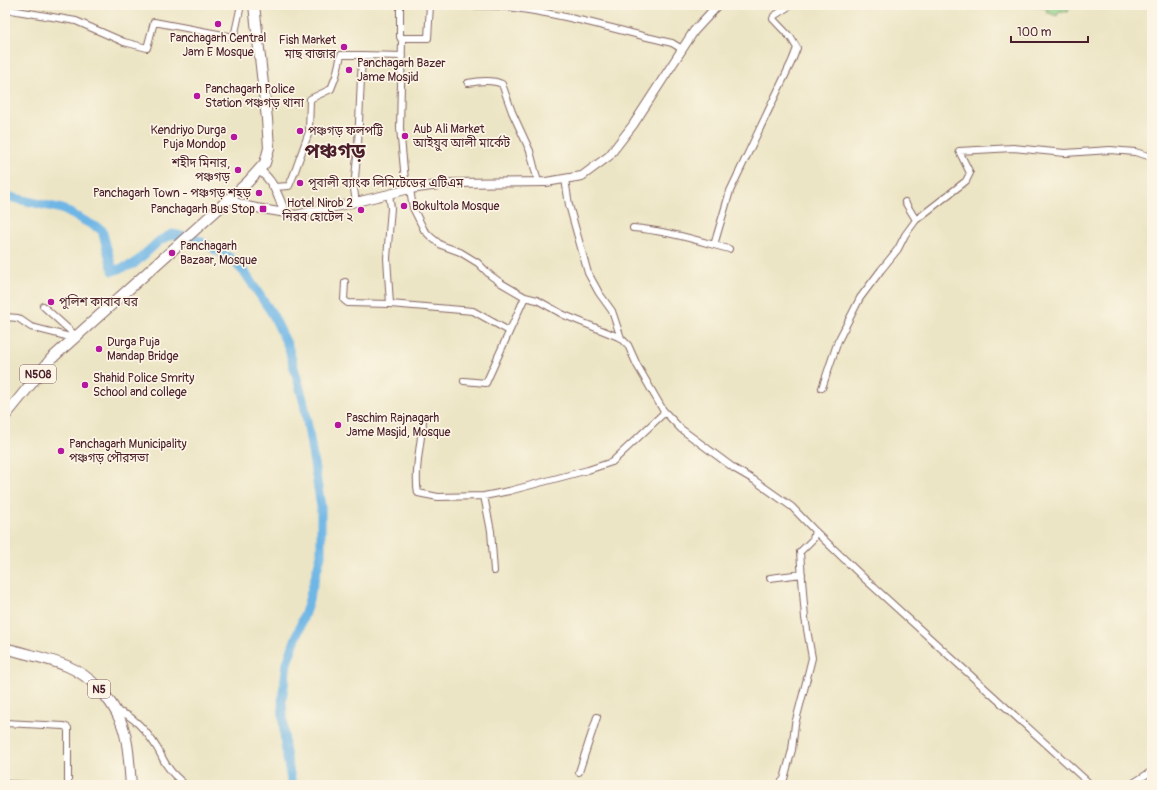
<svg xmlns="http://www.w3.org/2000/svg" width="1157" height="790" viewBox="0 0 1157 790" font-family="Pangolin,'Noto Sans Bengali',sans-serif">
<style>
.green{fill:#90d087;stroke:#6d7859}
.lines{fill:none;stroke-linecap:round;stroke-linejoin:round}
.river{stroke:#6eb6e6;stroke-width:9}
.minor-casing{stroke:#836461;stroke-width:8}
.tertiary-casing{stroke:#836461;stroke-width:10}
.trunk-casing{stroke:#836461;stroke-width:12}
.minor{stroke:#fff;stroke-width:6}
.tertiary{stroke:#fff;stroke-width:8}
.trunk{stroke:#fff;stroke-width:10}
.poi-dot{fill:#b5179e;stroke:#fcf5e5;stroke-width:1.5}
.labels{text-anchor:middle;stroke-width:3.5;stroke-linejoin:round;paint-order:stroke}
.shield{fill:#fcf5e5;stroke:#7f5f63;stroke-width:1}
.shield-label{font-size:11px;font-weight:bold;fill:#4a1f2b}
.poi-label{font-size:12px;fill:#4a1f2b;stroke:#fcf5e5;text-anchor:start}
.town-label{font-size:20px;font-weight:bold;fill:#4a1f2b;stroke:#fcf5e5}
</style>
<rect width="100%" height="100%" fill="#fcf5e5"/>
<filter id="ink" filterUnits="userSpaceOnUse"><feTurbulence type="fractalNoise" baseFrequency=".025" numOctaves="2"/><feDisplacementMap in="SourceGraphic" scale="8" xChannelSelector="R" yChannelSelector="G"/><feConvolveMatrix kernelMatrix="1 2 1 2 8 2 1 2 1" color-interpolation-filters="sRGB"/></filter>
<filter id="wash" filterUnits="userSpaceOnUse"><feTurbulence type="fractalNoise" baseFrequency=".012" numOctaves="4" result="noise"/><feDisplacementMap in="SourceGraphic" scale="16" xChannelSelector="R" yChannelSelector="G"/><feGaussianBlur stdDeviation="0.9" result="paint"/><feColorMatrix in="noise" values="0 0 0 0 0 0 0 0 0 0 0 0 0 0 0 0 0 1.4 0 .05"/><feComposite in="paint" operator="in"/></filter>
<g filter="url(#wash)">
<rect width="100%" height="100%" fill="#ece5c5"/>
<path class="green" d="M1035,5H1070L1068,12L1059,11L1057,16L1051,14V13H1047L1046,8L1034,7Z"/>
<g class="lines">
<path class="river" d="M5,196L62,209L102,230L113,271L134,264L159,241L172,234L196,239L229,257L245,273L273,315L288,346L304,403L321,506V555L307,607L287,663L282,701L285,747L292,785"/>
</g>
</g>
<g filter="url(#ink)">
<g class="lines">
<defs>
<path id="minor" d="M400,5V37L402,41L400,128L405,180L410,189L413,208L424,230L431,237L441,245L460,252L478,263L490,275L501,283L525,297L486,383L464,381
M465,5C479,6 494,5 508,7C564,14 617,30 672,43L682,49
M5,9L76,21L124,42L147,48L154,22L234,37L241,5
M401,38H428L430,5
M468,83C478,81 492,79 502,84L512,112L530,151L538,182
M565,179L569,205L588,273L599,293L612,311L621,338
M274,187L289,186L294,174L309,132L310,99L331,89L336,76L341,55H362
M389,194L391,208L387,258L390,304L473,311L509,331
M356,202L354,189L358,145L362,55L402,56
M905,202L916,220L966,181L970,173L959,151L1013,148L1065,153L1110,150L1135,152L1152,157
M633,228C661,230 687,237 714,245
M729,249L714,245L730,191L792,61L797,48L791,38L773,19L774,16L791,5
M345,282L344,300L348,303L390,304
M525,297L537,300L564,315L621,338L628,345L637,365L663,410L681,429L735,469L754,480L792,507L815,531L813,539L800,552L805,618L812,658L804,690L795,724L792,750L784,779L779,785
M43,306L76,336
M5,317L18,318L31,327L74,338
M822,388L838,341L860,298L881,270L898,249L905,235L916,220
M423,421C421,442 414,473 418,493L438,497L484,496L509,491L588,470L612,462L665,412
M484,496L491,531L494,571
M815,531L866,580L1090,784L1095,785
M770,578L802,574
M116,712C131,711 150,736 157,748C161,754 163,761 168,767C172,774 179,779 185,785
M5,723L64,726L68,728V785
M579,772L597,717
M5,784L31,785
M1130,785L1152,771"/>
<path id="tertiary" d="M259,170C274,181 278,196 285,213L295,215L335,207L410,189L453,183L546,182L582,176L609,156L633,125L694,31L718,5
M229,199C246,208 265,209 285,213"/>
<path id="trunk" d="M5,416L51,359L247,183L265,163L269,148L267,119L254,5
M5,648C25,654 47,658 67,666C91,676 111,698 121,722C129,741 129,764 131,785"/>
</defs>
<use href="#minor" class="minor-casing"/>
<use href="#tertiary" class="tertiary-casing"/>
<use href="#trunk" class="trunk-casing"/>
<use href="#minor" class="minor"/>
<use href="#tertiary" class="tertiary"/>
<use href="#trunk" class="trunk"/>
</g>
</g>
<g class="poi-dot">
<circle cx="218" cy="24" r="4"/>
<circle cx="344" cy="47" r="4"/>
<circle cx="349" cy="70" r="4"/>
<circle cx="197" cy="96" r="4"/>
<circle cx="300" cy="131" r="4"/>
<circle cx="405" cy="136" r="4"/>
<circle cx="234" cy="137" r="4"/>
<circle cx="238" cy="170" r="4"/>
<circle cx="300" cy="183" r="4"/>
<circle cx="259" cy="193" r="4"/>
<circle cx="404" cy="206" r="4"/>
<rect x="259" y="205" width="8" height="8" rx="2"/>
<circle cx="361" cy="210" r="4"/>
<circle cx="172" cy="253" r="4"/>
<circle cx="51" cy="302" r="4"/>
<circle cx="99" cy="349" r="4"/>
<circle cx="85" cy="385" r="4"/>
<circle cx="338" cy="425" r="4"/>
<circle cx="61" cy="451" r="4"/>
</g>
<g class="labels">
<g class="shield">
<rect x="20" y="365" width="36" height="18" rx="3"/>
<rect x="88" y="680" width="22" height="18" rx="3"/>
</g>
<g class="shield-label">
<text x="38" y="378">N508</text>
<text x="99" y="693">N5</text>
</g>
<g class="poi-label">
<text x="218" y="42" text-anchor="middle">Panchagarh Central<tspan x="218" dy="14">Jam E Mosque</tspan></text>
<text x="336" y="44" text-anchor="end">Fish Market<tspan x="336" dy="14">মাছ বাজার</tspan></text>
<text x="357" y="67">Panchagarh Bazer<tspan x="357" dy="14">Jame Mosjid</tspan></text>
<text x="205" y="93">Panchagarh Police<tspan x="205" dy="14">Station পঞ্চগড় থানা</tspan></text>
<text x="413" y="133">Aub Ali Market<tspan x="413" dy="14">আইয়ুব আলী মার্কেট</tspan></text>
<text x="226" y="134" text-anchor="end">Kendriyo Durga<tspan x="226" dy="14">Puja Mondop</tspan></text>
<text x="308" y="135">পঞ্চগড় ফলপট্টি</text>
<text x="230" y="167" text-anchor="end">শহীদ মিনার,<tspan x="230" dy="14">পঞ্চগড়</tspan></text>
<text x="308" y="187">পূবালী ব্যাংক লিমিটেডের এটিএম</text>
<text x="251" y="197" text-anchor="end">Panchagarh Town - পঞ্চগড় শহড়</text>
<text x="353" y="207" text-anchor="end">Hotel Nirob 2<tspan x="353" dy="14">নিরব হোটেল ২</tspan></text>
<text x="412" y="210">Bokultola Mosque</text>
<text x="255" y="213" text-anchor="end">Panchagarh Bus Stop</text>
<text x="180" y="250">Panchagarh<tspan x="180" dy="14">Bazaar, Mosque</tspan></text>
<text x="59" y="306">পুলিশ কাবাব ঘর</text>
<text x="107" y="346">Durga Puja<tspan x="107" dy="14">Mandap Bridge</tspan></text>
<text x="93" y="382">Shahid Police Smrity<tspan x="93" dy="14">School and college</tspan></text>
<text x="346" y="422">Paschim Rajnagarh<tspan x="346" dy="14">Jame Masjid, Mosque</tspan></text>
<text x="69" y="448">Panchagarh Municipality<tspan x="69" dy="14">পঞ্চগড় পৌরসভা</tspan></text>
</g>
<g class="town-label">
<text x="335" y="158">পঞ্চগড়</text>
</g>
</g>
<rect width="1157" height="790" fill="none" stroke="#fcf5e5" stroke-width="20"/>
<path d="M1011 36v6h77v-6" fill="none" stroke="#4a1f2b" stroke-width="2"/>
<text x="1017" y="36" font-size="12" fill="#4a1f2b" stroke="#fcf5e5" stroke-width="3" paint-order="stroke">100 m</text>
</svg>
